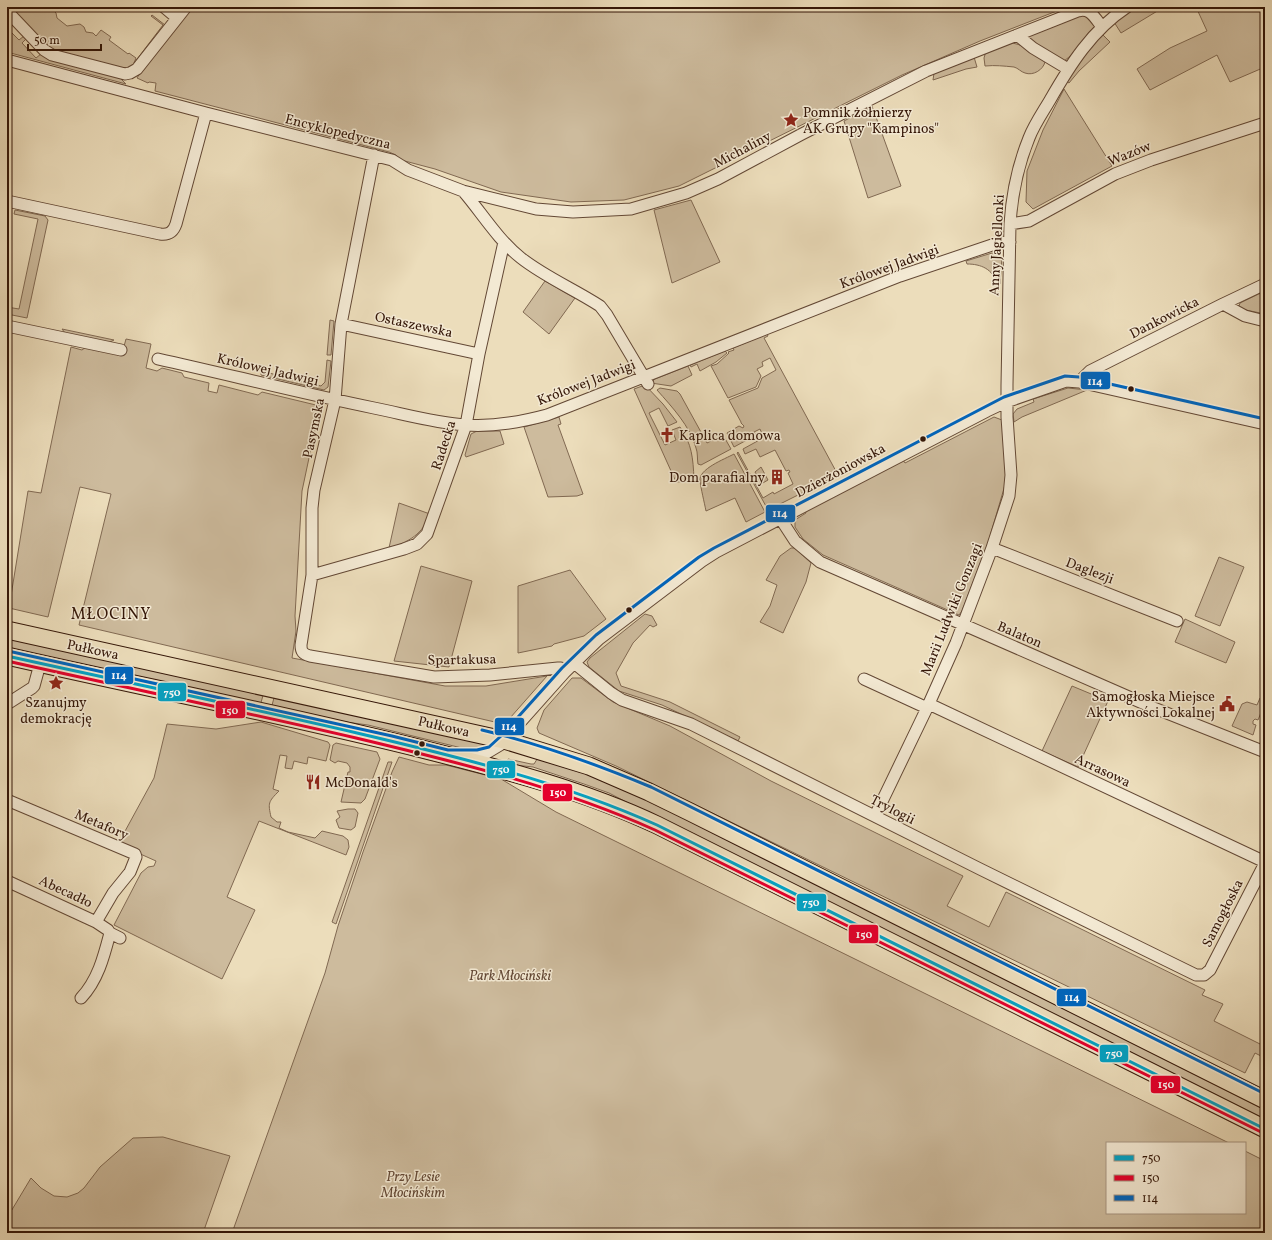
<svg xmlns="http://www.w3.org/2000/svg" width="1272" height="1240" viewBox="0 0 1272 1240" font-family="Vollkorn,serif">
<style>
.green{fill:#cdbb9d;stroke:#816952}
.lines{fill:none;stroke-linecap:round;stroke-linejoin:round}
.minor-casing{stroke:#634835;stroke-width:13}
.highway-casing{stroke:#351708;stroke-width:19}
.minor{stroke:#f3e9d3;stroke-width:11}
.highway{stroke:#ecddbb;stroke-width:17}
.bus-1-casing{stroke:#f3e9d3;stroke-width:6}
.bus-2-casing{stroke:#f3e9d3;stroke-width:6}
.bus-3-casing{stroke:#f3e9d3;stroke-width:6}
.bus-1{stroke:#03a2c4;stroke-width:3}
.bus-2{stroke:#e4002b;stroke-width:3}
.bus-3{stroke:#0065bd;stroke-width:3}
.bus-dot{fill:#351708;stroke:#f3e9d3;stroke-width:1.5}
.labels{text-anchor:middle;stroke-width:3;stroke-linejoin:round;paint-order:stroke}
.poi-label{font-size:14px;fill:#351708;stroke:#f3e9d3;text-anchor:start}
.street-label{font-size:14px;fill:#351708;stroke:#f3e9d3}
.park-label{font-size:14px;font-style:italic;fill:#634835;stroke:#f3e9d3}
.quarter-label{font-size:16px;letter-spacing:1px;fill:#351708;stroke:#f3e9d3}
.line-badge{stroke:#f3e9d3;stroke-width:1.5}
.badge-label{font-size:11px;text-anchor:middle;font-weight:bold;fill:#fff}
</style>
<rect width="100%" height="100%" fill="#ecddbb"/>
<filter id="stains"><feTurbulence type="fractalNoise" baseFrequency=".005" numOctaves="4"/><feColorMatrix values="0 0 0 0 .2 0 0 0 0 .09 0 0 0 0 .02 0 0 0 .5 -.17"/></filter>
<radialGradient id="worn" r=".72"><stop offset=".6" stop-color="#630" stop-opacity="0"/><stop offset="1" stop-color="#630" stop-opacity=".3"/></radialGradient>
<path class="green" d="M10,7H43L47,10L52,9L56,13L57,18L67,26L80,24L84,27L86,32L93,33L96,36L101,30L111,37L109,40L128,54L129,53L136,58L134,63L163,25L151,16L152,15L165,25L137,63L131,67L125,69L51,49Z
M190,7H1067L980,41L902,75L679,186L624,200L571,202L501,192L435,169L401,160L396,155L389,152L155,91L156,83L149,82L148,83L137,78L144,67Z
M1135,7H1164L1121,33L1114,22Z
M1196,7H1265V67L1230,82L1217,55L1150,90L1137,69L1170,48L1207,31Z
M1081,14L1088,15L1095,26C1085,35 1075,54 1064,61L1043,50L1026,36Z
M7,28L19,40L24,36L26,39L22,43L36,58L41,54L119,77L126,84L7,52Z
M1100,35H1103L1110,42L1079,71L1069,83L1066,81V78Z
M1008,43C1022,42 1034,54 1045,62C1043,70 1033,76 1025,73C1021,72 1018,68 1014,67C1004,66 995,65 985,66L984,58L986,51Z
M974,57L977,67L966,69L933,80L934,73Z
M1064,89L1112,166L1033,209L1026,202L1027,171L1043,130Z
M872,106L901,186L868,198L844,121Z
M691,200L720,262L672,283L654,210Z
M15,210L45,216L48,220L27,318L7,314V307L19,309L38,219L14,214Z
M992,253L999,254L1002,257L1000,284H997C993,269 981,264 967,264L966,261Z
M545,281L575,298L549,334L523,312Z
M1265,291V314L1241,309L1239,306L1240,303Z
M330,320L334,321L331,355H327Z
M62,329L114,340L108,343L65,333Z
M767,334L768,336L764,338L838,475L768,510L737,453L738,452L763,498L773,492L774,494L793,484L788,473L790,472L789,470L786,471L775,450L760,457L756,449L745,454L743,449L763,438L761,435L762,434L760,429L754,432L756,435L734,447L727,433L739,426L743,428L744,426L741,423V422L729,400L758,388L762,378L776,370L770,358L762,362L763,366L757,369L761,376L756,387L728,398L711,366L717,364L729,353L728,352L734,350L733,348Z
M126,339L151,344L146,368L157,371L162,368L182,373L184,377L209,383L208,391L217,393L219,385L258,395L262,392L320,406L302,491L295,616L296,631L292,658L445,686H486L547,676L510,718L499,723L79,625L111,494L80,487L48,617L9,608L28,491L41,493L71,347L82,350L86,347L123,350Z
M725,351L727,353L716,362L700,371L697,364L691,367L690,365Z
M327,360L331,361L328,387L324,390L261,375V371L321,386L325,382Z
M688,366L692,375L671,386L651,383L655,379Z
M645,385L663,404L677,422L668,426L659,408L649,413L665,445L676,440L672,430L680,427C692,444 693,458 694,479L692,481L676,482L634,389Z
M660,388L677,391L680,394L707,443L723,435L731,449L701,465L698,464C697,459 698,453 696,448C690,426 672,407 657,390Z
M1068,388L1087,390L1022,417L1014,422L1013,414L1017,409L1034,402L1033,399Z
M559,417L561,424L558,425L583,494L577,496L548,497L524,427Z
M994,417L1002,420L1006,467L1005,485L988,543L962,611L959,615L823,555L803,539L795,527V520L806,513L805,511L903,460L905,463Z
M477,431H500L504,444L466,457L465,455L471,434Z
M734,454L765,512L746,522L735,498L706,511C704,501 701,489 700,481C698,469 725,459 734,454Z
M761,467L768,480L761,484L755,472Z
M399,503L430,514C423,534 409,542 389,548Z
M791,548H795L811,563L806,582L783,633L760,622L770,606L777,585L766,580L780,556Z
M1219,557L1244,567L1220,626L1195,616Z
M421,566L472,581L449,667L394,661Z
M570,570L606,619L584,636L554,644L552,646L518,653V586Z
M645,614L652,616L657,625L653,627L650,625L633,643L616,673L621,686L670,702L740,737L738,741L662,705L619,691L589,667L587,662L590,658Z
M1185,619L1235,642L1226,663L1175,642Z
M7,635L264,692L260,706L7,651Z
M572,678H581L613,702L670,726L771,781L963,876L947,906L989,927L1006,892L1205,990L1202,995L1223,1004L1214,1021L1260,1044L1265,1035V1058L1255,1053L1245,1073L696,805L616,766L539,733L537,728L544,710Z
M1072,686L1108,701L1078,767L1042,751Z
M275,694L488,744L489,747L474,751L368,725L316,718L271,709Z
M1260,698L1265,700V703L1258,720L1255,719L1253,721V724L1256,725L1253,735L1232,726L1242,704L1247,702L1257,705Z
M261,722L328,742L330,745L326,761L308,757L307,764L294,761L292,769L285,768L287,756L280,755L273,789L279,791C268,802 268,803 271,817L277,822H281L279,828L288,832L315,838L322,831L343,836L348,840L349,847L346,855L259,821L227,897L255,910L222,979L114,925L141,873L148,867L154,866L156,861L118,844L154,778L167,724L216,729Z
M336,743L377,752L380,759L365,799L361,803L341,802L348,772H350V767L347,763L338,761L335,763L330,760L333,745Z
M539,756L628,790L1265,1106V1120L661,820L609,793L584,784L533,767L506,764L508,759L531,764H534Z
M399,757L429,765H446L501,779L556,812L1229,1143H1107V1213H1245V1151L1265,1161V1233H232L325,973L338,926L363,852L392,772Z
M388,762H392L336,924L332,922Z
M348,809H355L358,813L355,827L351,830L339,828L336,820L340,817L337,811Z
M163,1137L230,1156L203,1233H7V1218L31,1178L41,1188L54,1196L67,1197L78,1193L84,1188L100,1167L133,1138Z"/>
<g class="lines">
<defs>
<path id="minor" d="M164,7L177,18
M7,11L44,50L52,55L125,74L130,73L137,69L186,7
M1017,35L1033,48L1068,69
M7,60L206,113L392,160L408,170L463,191L536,209L573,212L631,209L686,193L718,179L802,134L926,71L1078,11C1090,7 1095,18 1102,27
M374,155L341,324L335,400L314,490L312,508V575L301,645C301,652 303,654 310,656L434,677L490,675L558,668H561L565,672
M463,191C482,213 498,240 521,258C545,277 574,289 600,306L607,315L648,384
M7,201L160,234C168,235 173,233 176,224L206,113
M1010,224L1029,221L1115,174L1151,160L1265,123
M1223,304L1245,316L1265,321
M341,324L479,354
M7,326L121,350
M158,359C230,375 301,393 374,408C404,414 435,423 466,425C493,427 521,422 547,415L900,276L998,243L1010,242
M1079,382L1090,371L1223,304L1265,284
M780,518L795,541L820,562L1154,708L1265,752
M992,548L1177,621
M312,575L404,549L417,544L427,534L466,425L479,354L504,242
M574,663L611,693L622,700L691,724L980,869L1196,975H1204L1210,970L1265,863
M864,679L927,708
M7,704L32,688L34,686L40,664
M929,704L1265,862
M463,755L485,754L500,745L565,672L599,639L702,561L716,552L987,411L1006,402L1066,381L1079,382L1265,424
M7,800L135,854L136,857L130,872L113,893L96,922
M875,816L927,708L956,643L992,548L1009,496L1011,475L1007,417V385L1010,224C1012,194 1018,165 1029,138C1034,125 1043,112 1050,100C1070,65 1092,30 1127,7
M7,881L96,922L108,930L110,933L120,938
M81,998C98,980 104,956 110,933"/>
<path id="highway" d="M7,630L504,740L589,766L649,792L690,812L1265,1100
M7,656C147,688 287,715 426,750C505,770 583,790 657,825L1265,1129"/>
</defs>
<use href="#minor" class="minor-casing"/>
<use href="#highway" class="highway-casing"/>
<use href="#minor" class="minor"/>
<use href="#highway" class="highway"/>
<defs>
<path id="bus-1" d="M7,656C124,682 241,706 357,733C459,757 561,782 657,825L1265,1129"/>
<path id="bus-2" d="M7,661C123,687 240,711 356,738C457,762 559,787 655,830L1263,1133"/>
<path id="bus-3" d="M8,651L392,736L448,750H477L489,747L501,736L562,668L596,635L699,557L714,548L1004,397L1065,376L1079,377L1265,419
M482,730C540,744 596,764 651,787L1265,1094"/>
</defs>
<use href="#bus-1" class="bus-1-casing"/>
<use href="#bus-2" class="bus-2-casing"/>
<use href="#bus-3" class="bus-3-casing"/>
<use href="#bus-1" class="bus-1"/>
<use href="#bus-2" class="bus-2"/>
<use href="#bus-3" class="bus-3"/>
</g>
<defs>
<symbol id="sight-bare" viewBox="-9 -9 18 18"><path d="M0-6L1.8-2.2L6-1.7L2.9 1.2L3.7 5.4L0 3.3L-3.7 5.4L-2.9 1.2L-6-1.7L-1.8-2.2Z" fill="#8f2418" stroke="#f3e9d3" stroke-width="2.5" paint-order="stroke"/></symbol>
<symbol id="church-bare" viewBox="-9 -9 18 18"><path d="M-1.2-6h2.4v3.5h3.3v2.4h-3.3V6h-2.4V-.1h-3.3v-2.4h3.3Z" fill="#8f2418" stroke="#f3e9d3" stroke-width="2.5" paint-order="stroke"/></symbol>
<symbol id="building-bare" viewBox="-9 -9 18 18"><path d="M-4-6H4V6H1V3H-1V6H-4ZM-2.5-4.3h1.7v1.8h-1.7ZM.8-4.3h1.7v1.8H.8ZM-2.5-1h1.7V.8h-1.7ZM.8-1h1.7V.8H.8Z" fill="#8f2418" stroke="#f3e9d3" stroke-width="2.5" paint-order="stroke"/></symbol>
<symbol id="civic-bare" viewBox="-9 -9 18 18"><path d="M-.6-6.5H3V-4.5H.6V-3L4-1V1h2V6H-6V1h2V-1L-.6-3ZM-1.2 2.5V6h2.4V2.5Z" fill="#8f2418" stroke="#f3e9d3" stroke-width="2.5" paint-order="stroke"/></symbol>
<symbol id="restaurant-bare" viewBox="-9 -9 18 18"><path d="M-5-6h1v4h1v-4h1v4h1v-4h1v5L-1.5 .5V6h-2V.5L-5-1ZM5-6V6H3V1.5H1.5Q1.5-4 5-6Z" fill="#8f2418" stroke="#f3e9d3" stroke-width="2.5" paint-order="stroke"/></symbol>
</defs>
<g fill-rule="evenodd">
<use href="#sight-bare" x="780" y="109" width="22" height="22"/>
<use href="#church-bare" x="656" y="424" width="22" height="22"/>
<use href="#building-bare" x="766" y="466" width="22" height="22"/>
<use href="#sight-bare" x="45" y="672" width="22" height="22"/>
<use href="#civic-bare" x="1216" y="693" width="22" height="22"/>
<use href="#restaurant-bare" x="302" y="771" width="22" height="22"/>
</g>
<g class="bus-dot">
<circle cx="1131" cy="389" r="3.5"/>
<circle cx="923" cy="439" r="3.5"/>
<circle cx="629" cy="610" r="3.5"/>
<circle cx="422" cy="744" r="3.5"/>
<circle cx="417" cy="753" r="3.5"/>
</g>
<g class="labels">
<g class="poi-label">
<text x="803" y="117">Pomnik żołnierzy<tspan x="803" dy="16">AK Grupy "Kampinos"</tspan></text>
<text x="679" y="440">Kaplica domowa</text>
<text x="765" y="482" text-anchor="end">Dom parafialny</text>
<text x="1215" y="701" text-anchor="end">Samogłoska Miejsce<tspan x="1215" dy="16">Aktywności Lokalnej</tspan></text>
<text x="56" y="707" text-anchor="middle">Szanujmy<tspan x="56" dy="16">demokrację</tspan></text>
<text x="325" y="787">McDonald's</text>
</g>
<g class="street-label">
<text transform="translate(338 131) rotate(14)" y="5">Encyklopedyczna</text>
<text transform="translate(742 149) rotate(-28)" y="5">Michaliny</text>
<text transform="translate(1129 153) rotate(-22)" y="5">Wazów</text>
<text transform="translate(996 245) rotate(-87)" y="5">Anny Jagiellonki</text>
<text transform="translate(889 266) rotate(-20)" y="5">Królowej Jadwigi</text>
<text transform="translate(1164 317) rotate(-27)" y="5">Dankowicka</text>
<text transform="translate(414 324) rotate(12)" y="5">Ostaszewska</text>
<text transform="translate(268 369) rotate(13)" y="5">Królowej Jadwigi</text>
<text transform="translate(586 382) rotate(-21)" y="5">Królowej Jadwigi</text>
<text transform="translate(313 428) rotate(-78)" y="5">Pasymska</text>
<text transform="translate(443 445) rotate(-72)" y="5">Radecka</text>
<text transform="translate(840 470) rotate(-28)" y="5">Dzierżoniowska</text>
<text transform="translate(1090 570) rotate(21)" y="5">Daglezji</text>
<text transform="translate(951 609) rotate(-68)" y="5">Marii Ludwiki Gonzagi</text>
<text transform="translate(1020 634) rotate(23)" y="5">Balaton</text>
<text transform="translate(93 649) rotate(12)" y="5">Pułkowa</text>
<text transform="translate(462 659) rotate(-1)" y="5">Spartakusa</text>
<text transform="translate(444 726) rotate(13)" y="5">Pułkowa</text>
<text transform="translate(1103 770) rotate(25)" y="5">Arrasowa</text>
<text transform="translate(893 809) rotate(27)" y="5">Trylogii</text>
<text transform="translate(102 824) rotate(23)" y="5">Metafory</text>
<text transform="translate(66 891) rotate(25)" y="5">Abecadło</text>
<text transform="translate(1222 913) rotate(-63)" y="5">Samogłoska</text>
</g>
<g class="park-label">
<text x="510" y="980">Park Młociński</text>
<text x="413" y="1181">Przy Lesie<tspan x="413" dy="16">Młocińskim</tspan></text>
</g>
<g class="quarter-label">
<text x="111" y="619">MŁOCINY</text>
</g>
</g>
<g class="line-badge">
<rect x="1080" y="371" width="31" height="19" rx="4" fill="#0065bd"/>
<rect x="765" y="504" width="31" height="19" rx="4" fill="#0065bd"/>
<rect x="104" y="666" width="30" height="19" rx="4" fill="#0065bd"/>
<rect x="157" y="682" width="30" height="20" rx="4" fill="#03a2c4"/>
<rect x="215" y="700" width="31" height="19" rx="4" fill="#e4002b"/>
<rect x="494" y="717" width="31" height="19" rx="4" fill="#0065bd"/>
<rect x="486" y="760" width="30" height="19" rx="4" fill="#03a2c4"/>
<rect x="542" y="783" width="31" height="19" rx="4" fill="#e4002b"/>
<rect x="796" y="893" width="31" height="19" rx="4" fill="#03a2c4"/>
<rect x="848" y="924" width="31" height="20" rx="4" fill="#e4002b"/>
<rect x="1056" y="988" width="31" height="19" rx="4" fill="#0065bd"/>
<rect x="1099" y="1044" width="30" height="19" rx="4" fill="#03a2c4"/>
<rect x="1150" y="1075" width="31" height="19" rx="4" fill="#e4002b"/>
</g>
<g class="badge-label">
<text x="1095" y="385">114</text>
<text x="780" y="517">114</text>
<text x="119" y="679">114</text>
<text x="172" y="696">750</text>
<text x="230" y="714">150</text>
<text x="509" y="730">114</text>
<text x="501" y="773">750</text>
<text x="558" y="796">150</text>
<text x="811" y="906">750</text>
<text x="864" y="938">150</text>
<text x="1072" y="1001">114</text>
<text x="1114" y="1057">750</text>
<text x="1166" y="1088">150</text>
</g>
<rect width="1272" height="1240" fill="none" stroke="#ecddbb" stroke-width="24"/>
<rect x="8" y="8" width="1256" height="1224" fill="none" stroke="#351708" stroke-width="2"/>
<rect x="12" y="12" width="1248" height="1216" fill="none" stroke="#351708"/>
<rect x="1106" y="1142" width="140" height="72" fill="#f3e9d3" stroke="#a79582"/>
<rect x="1114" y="1155" width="20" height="6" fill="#03a2c4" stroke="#a79582"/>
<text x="1142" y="1162" font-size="12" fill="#351708">750</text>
<rect x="1114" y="1175" width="20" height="6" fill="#e4002b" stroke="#a79582"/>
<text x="1142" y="1182" font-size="12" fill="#351708">150</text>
<rect x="1114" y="1195" width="20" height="6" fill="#0065bd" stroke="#a79582"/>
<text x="1142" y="1202" font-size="12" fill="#351708">114</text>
<path d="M28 44v6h73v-6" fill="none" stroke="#351708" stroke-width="2"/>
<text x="34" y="44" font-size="12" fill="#351708" stroke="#f3e9d3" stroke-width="3" paint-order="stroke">50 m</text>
<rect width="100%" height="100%" filter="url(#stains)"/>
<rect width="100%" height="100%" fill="url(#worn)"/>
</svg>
